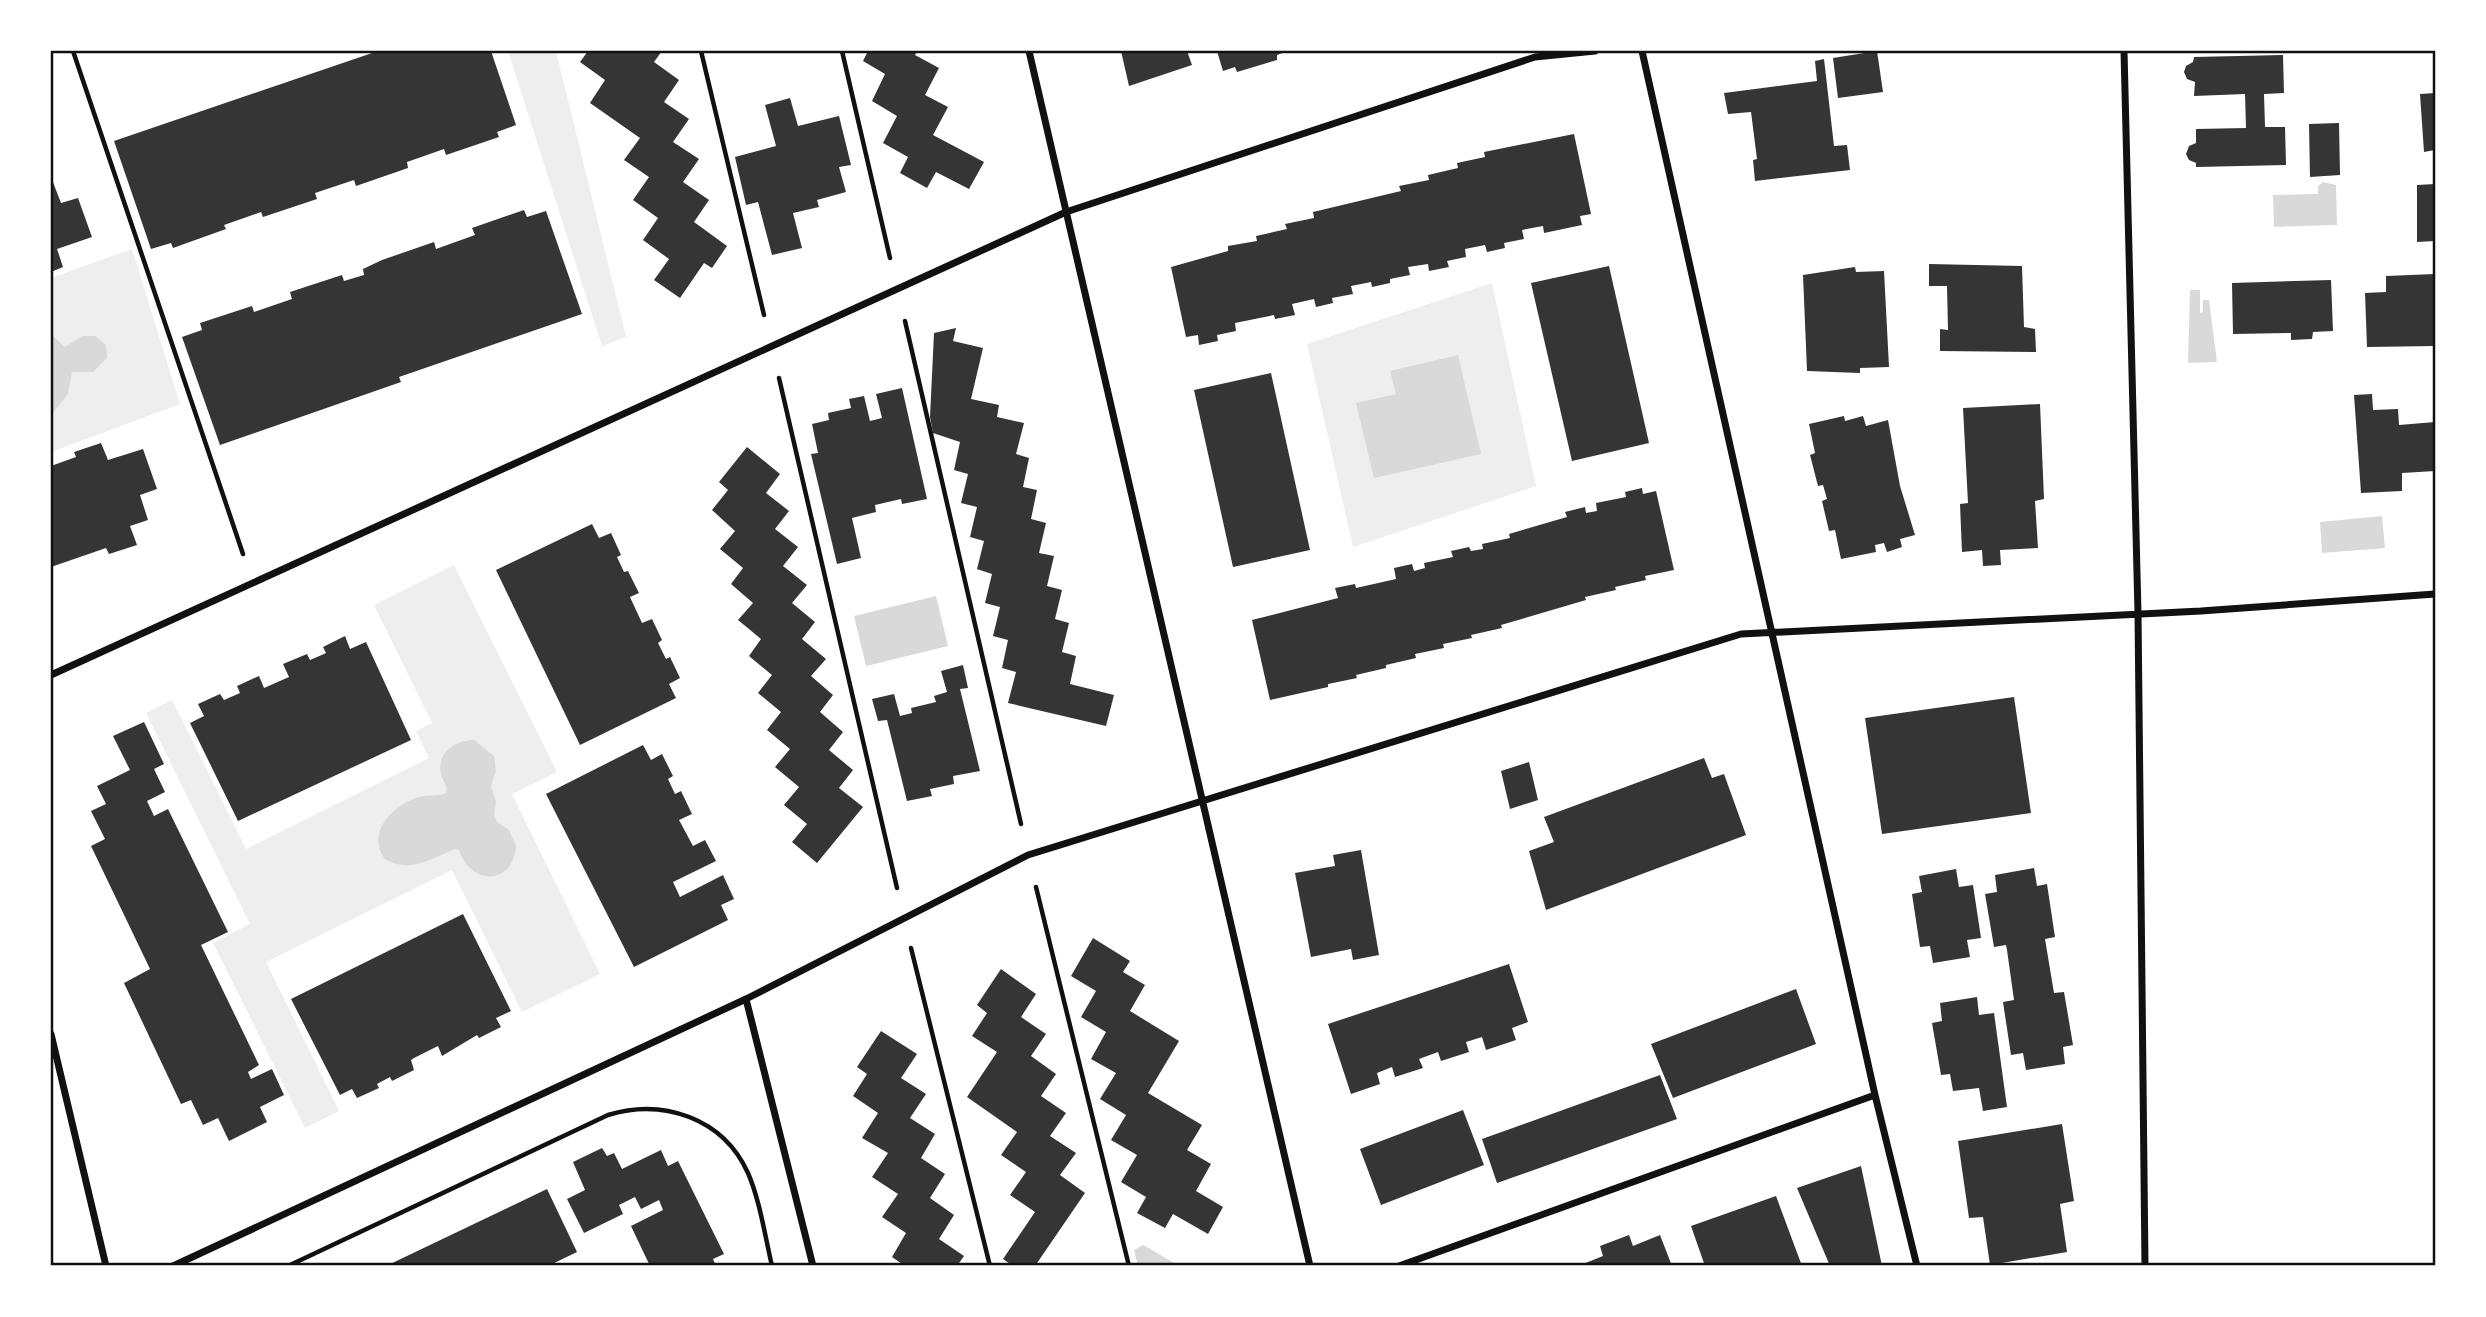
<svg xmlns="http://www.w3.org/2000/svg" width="2486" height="1317" viewBox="0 0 2486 1317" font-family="Spectral,serif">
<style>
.green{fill:#eee}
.water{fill:#d9d9d9}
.building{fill:#353535}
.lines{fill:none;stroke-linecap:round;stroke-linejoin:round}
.path{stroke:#111;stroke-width:4.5}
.minor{stroke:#111;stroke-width:7}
.neatline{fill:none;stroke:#111;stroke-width:2.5}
</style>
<rect width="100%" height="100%" fill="#fff"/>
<path class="green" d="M508,51H556L626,337L602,346Z
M132,249L180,404L51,452V278Z
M1492,283L1536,486L1353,547L1307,344Z
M454,565L557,772L512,794L600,974L522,1012L452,870L266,962L339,1111L305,1128L213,943L250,924L146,713L172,700L246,849L429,758L416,731L432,723L374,605Z"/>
<path class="water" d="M2323,182L2336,185L2337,225L2274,227L2273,195L2318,194V186Z
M2190,290H2200V313L2203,312V300H2209L2217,362L2188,363Z
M51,334L65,347L82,336H95L106,345L107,358L93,372H72L68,394L51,415Z
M1458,355L1481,454L1374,478L1356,403L1396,394L1390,371Z
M2382,516L2385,548L2322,553L2320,522Z
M936,596L948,646L866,666L854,616Z
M474,740L494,756L496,771L491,786L496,802L494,815L497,822L509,830L516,846C513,886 471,886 459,850L455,849C432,858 411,874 385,859C365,833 393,805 419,797C428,794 438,797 446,793C448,784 444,784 442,777C434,754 455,740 474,740Z
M1143,1245L1147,1247L1179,1266H1138L1134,1250Z"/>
<path class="building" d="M378,51H491L516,125L497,132L499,137L446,155L444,149L407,162L408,168L356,186L354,180L315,193L317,199L263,217L261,212L224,225L226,229L173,248L171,243L151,249L114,141Z
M588,51H662L654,62L679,80L664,102L689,119L673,142L699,159L683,182L709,200L694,222L727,246L712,268L704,263L680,298L654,280L669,259L643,240L658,218L633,200L649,177L624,160L640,138L590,103L605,80L580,62Z
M868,51H917L915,55L939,68L925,95L948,107L933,135L984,162L969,189L936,172L927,188L900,173L908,157L883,143L897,116L872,101L885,74L863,61Z
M1121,51H1187L1192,65L1129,86Z
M1217,51H1288L1277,55V60L1237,72L1235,67L1223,71Z
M1877,51L1883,92L1838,98L1833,58Z
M2283,55L2284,93L2264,94L2265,127H2285L2286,165L2196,167V163L2189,160L2186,154L2189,146L2196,143V129L2246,128L2245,94L2194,96L2195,82L2187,79L2184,72L2186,66L2193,62L2194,57Z
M1824,59L1834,146L1847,145L1850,170L1755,181L1753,160L1757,159L1751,112L1728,114L1724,93L1817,81L1815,61Z
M2435,93V150L2424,152L2420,94Z
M790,98L798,126L839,116L851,165L839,167L846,192L817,200L819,207L793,213L802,248L772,255L758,202L746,205L735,157L776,146L765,105Z
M2339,123L2340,175L2310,177L2309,124Z
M1574,134L1591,214L1580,216L1582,225L1544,233L1543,226L1522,230L1524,239L1504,243L1505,248L1487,252L1485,245L1465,249L1466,257L1447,261L1449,267L1429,271L1428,264L1408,267L1410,275L1390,279V283L1372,287L1371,282L1351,286L1353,294L1332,298L1333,303L1316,307L1314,299L1292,304L1295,315L1275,319L1274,315L1235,323L1236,331L1217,335L1218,341L1199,345L1198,335L1186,337L1171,267L1228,251V246L1257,241L1256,236L1287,229L1285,224L1314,218L1313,212L1401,191L1399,186L1429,180L1428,175L1458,168L1457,163L1485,157L1484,152Z
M51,177L61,203L78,198L92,237L57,249L63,267L51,272Z
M2435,184V241L2417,242V185Z
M524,210L527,217L546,211L582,314L399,377L401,382L220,445L182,337L202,330L200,323L252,306L254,312L292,299L290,292L342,275L344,281L364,275L363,269L382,260L434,242L436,249L475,235L472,228Z
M1929,264L2022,266L2024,327L2035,329L2036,352L1940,351V329L1948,330L1947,286H1929Z
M1609,266L1649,443L1572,461L1531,283Z
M1855,267L1856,272L1884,271L1889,367L1860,368V373L1807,371L1803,275Z
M2435,274V346L2367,347L2365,293L2386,292V276Z
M2331,280L2333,331L2313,332L2312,339L2291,340V333L2233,334L2232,283Z
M956,328L953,341L983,348L971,399L999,405L997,417L1024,423L1016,454L1029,458L1023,487L1037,490L1031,519L1046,523L1039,553L1054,556L1047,586L1062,590L1055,619L1069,623L1062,652L1076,656L1070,684L1114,695L1106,726L1008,703L1016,672L1002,668L1008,640L993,636L1000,607L985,603L992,574L977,569L984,541L970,537L977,507L961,503L968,474L954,470L960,442L933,433L930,417L934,333Z
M1271,373L1310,550L1233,567L1194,390Z
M902,388L927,499L902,504L901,499L875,505L876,512L852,518L861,558L837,564L811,454L818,453L812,424L829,420L828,413L851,408L849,399L864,396L870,421L882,418L876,394Z
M2372,394L2373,410L2398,409L2399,425L2435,422V471L2402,473V491L2361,493L2354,395Z
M2040,404L2044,499L2035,501L2038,548L2000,550L2001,565L1983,566L1982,550L1962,552L1960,504L1968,503L1963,408Z
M1844,416L1845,421L1863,416L1866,426L1888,420L1900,486L1915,535L1900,539L1902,547L1887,552L1884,543L1875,545L1876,552L1841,559L1835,530L1829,531L1822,501L1827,499L1823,485L1818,486L1810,455L1815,453L1809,424Z
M101,443L108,460L143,449L157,489L140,495L148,520L130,526L137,545L109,554L106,548L51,567V466L76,457L74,452Z
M747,447L780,474L766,493L789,511L775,529L798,547L783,566L807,585L792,603L815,622L802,639L826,659L811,676L833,695L820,712L843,732L829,750L853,770L839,788L863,807L817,863L792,842L807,824L784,805L799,787L775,767L790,749L767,730L781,712L758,693L772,675L749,656L761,639L738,620L753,603L731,584L743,568L720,549L735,531L712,510L728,490L719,482Z
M1642,488L1643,494L1656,491L1674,570L1645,576L1646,580L1615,587L1616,590L1585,597L1586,600L1501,625L1502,628L1471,635L1472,638L1443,644L1444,648L1415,654L1416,658L1386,665V668L1356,675L1357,678L1328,684V687L1270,700L1252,620L1338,598L1335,588L1355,584L1356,588L1396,579L1394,568L1412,564L1414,571L1425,568L1424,563L1453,557L1451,551L1469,547L1471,551L1483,549L1482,544L1510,538L1509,534L1567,517L1565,512L1585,507L1586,513L1597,511L1596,503L1626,497L1625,492Z
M592,524L599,538L611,533L621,555L617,557L624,572L628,571L639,593L630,597L642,623L652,619L662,640L658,643L666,659L670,657L680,678L669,684L676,698L580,745L496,570Z
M345,636L350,649L366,642L411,740L238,821L190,723L204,716L198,704L220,694L224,700L240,693L237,686L259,676L264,688L289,677L283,664L307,654L310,660L324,654L326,653L323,647Z
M963,665L968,688L960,689L980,771L953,776L954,784L930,789L932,796L907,801L887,720L878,721L872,699L894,694L900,716L912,713L911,708L936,702L934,696L947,692L941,671Z
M2014,697L2031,813L1882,834L1865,718Z
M144,722L164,764L154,769L165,792L147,801L154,816L168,809L228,932L201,945L259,1065L248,1072L251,1079L272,1069L284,1095L260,1107L267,1122L229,1141L218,1118L203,1125L191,1100L181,1104L124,983L150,969L91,846L105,839L91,811L106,804L97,786L130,770L113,736Z
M643,745L651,760L662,754L673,776L668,779L675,794L681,791L692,814L679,820L693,846L705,840L716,861L673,882L680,897L723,875L734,899L721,905L728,920L634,967L546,794Z
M1704,758L1712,778L1724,774L1746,835L1546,910L1529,851L1554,842L1544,817Z
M1529,762L1538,800L1510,809L1501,771Z
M1361,850L1379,955L1353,960L1351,949L1311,957L1295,873L1335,866L1333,855Z
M2034,868L2037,886L2047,884L2055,937L2045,939L2054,993L2064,992L2073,1045L2063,1047L2065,1064L2026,1070L2023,1053L2011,1055L2003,1002L2014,1000L2007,950L2006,945L1994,947L1985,894L1997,892L1995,875Z
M1956,869L1959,887L1973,885L1981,938L1967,940L1970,957L1933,963L1930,946L1920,947L1912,894L1922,892L1919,876Z
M463,914L511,1011L496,1018L501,1027L479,1038L477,1035L442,1056L438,1046L414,1058L411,1060L414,1070L392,1081L390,1077L377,1084L379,1088L357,1098L352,1089L340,1095L291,999Z
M1093,938L1130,961L1123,972L1145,985L1130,1011L1179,1041L1148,1093L1202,1125L1187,1150L1211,1164L1196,1191L1223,1207L1208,1234L1173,1214L1165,1228L1137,1213L1146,1197L1121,1182L1137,1155L1111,1140L1126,1115L1100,1099L1116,1073L1091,1059L1106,1032L1081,1017L1096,991L1071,976Z
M1509,964L1528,1022L1512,1028L1516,1040L1486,1050L1482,1037L1466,1042L1469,1052L1441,1061L1438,1052L1419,1059L1423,1068L1395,1077L1392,1067L1377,1073L1380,1084L1351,1094L1328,1024Z
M1001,969L1036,994L1021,1017L1046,1034L1031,1056L1056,1074L1041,1096L1066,1113L1050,1136L1076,1153L1060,1175L1085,1193L1035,1266H1013L1003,1259L1035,1212L1010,1195L1026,1172L1001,1155L1017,1132L967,1097L997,1052L972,1036L987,1013L977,1005Z
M1796,989L1816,1044L1673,1098L1651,1044Z
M1977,997L1979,1015L1994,1013L2007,1107L1983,1111L1979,1088L1953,1091L1950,1074L1941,1075L1932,1023L1942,1021L1940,1003Z
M881,1031L917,1054L901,1078L926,1094L910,1118L935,1134L921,1158L945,1174L930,1198L954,1215L939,1239L964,1256L957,1266H905L892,1257L906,1233L882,1217L898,1194L872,1177L888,1153L862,1138L878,1113L853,1096L867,1074L857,1067Z
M1660,1075L1677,1119L1497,1183L1482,1139Z
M1463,1110L1484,1165L1381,1205L1360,1149Z
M2062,1124L2074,1201L2060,1204L2067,1252L1990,1265L1983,1217L1969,1218L1958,1141Z
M602,1148L607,1156L614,1153L622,1169L661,1150L668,1166L678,1161L724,1254L713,1259L716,1266H650L631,1226L663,1210L659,1200L641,1209L635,1197L619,1205L623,1214L584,1233L567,1199L585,1190L573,1162Z
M1861,1166L1882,1266H1830L1797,1188Z
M547,1189L577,1252L548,1266H386Z
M1776,1196L1802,1266H1705L1691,1226Z
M1629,1235L1633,1246L1660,1235L1672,1266H1578L1603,1256L1600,1246Z"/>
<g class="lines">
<path class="path" d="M73,51L243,554
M701,51L764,315
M842,51L890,258
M905,321L1021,824
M779,378L897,888
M1036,887L1129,1266
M911,948L990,1266
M288,1266L608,1115C663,1098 723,1118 748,1173C760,1201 765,1236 772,1266"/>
<path class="minor" d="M1029,51L1310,1266
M1642,51L1875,1095L1917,1266
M2124,51L2138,613L2145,1266
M51,675L1066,212L1535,57L1595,51
M746,999L813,1266
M51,1034L106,1266
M173,1266L746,999L1028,855L1741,634L2201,611L2435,594
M1399,1266L1875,1095"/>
</g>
<rect width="2486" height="1317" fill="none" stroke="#ffffff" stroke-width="105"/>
<rect x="52" y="52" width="2382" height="1212" class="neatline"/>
</svg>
